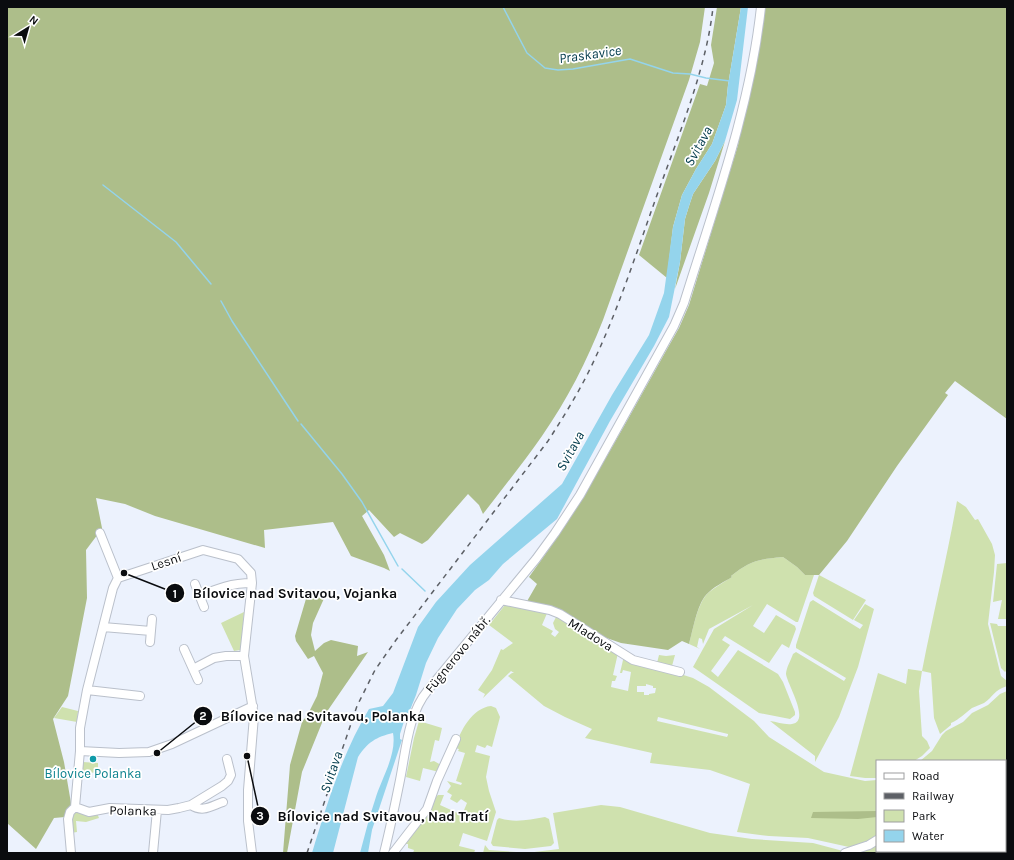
<svg xmlns="http://www.w3.org/2000/svg" width="1014" height="860" viewBox="0 0 1014 860" font-family="Karla,sans-serif">
<style>
.green{fill:#cfe1ae;fill-rule:evenodd}
.forest{fill:#adbe8a}
.water{fill:#94d4ec}
.lines{fill:none;stroke-linecap:round;stroke-linejoin:round}
.stream{stroke:#94d4ec;stroke-width:1.5}
.minor-casing{stroke:#bac0cb;stroke-width:10}
.minor{stroke:#fff;stroke-width:8}
.rail{stroke:#5d6066;stroke-width:1.5;stroke-dasharray:5 5;stroke-linecap:butt}
.culture-dot{fill:#0f9aa8;stroke:#fff;stroke-width:1.5}
.labels{text-anchor:middle;stroke-width:3.5;stroke-linejoin:round;paint-order:stroke}
.street-label{font-size:13px;fill:#0a0c0f;stroke:#fff}
.culture-label{font-size:13px;fill:#0d838f;stroke:#fff}
.water-label{font-size:14px;font-style:italic;fill:#003a4b;stroke:#fff}
.leader{fill:none;stroke:#0a0c0f;stroke-width:1.5}
.callout-dot{fill:#0a0c0f;stroke:#fff;stroke-width:1.5}
.mark-label{font-size:12px;text-anchor:middle;font-weight:bold;fill:#fff}
.callout-label{font-size:14px;text-anchor:middle;font-weight:bold;fill:#0a0c0f;stroke:#fff;stroke-width:3.5;stroke-linejoin:round;paint-order:stroke}
</style>
<rect width="100%" height="100%" fill="#ecf2fd"/>
<path class="green" d="M957,501L966,507L975,520L978,519L992,544L995,555L994,572L988,624L1001,676L1007,681V686C994,690 993,697 984,703C980,705 976,706 972,708C965,713 960,719 951,723V725L940,734L934,718L931,673L922,671L919,691L922,736L927,741L930,748L922,756L914,761H877V778H865L850,776L878,673L906,684L908,669L922,671C933,614 947,558 957,501Z
M783,557L797,567L805,575H814L798,622H796L767,604L753,626L764,633L776,615L795,626L796,629L789,648L782,644L769,663L725,636L722,640L730,645L711,671L718,677L738,650L778,674L783,682L795,712V715L790,719L759,713L693,667L714,629L753,605L709,629L703,644L702,639L699,638L697,647L700,649L689,644C693,630 697,604 708,593C715,587 724,582 732,577L731,576C750,561 759,559 783,557Z
M1007,563V619H998L1002,600L993,602L997,564Z
M819,575L866,600L853,620L814,596L813,593Z
M813,600L860,629L863,625L854,620L865,604L874,609L858,667L839,717L815,762V756L770,721C777,722 785,725 792,724C811,721 787,684 786,674C786,668 791,660 793,654L796,652L844,681L846,678L796,648V645L810,602Z
M509,604L548,611L542,625L553,631L551,634L555,637L559,632L555,629L553,623L557,615L618,653L613,675L617,676L615,681H612L611,687L628,691L631,672L623,670L622,673H620L623,660V656L693,678L709,687L754,721L769,737L824,772L865,781L877,780V837L864,844L849,847L808,838L769,836L737,832L750,784L710,770L650,763L652,753L585,738L592,729L565,717L544,706L508,676L512,673H514L511,671L483,698L485,694L478,690L492,670L501,649L503,650L513,643L489,625L505,605ZM646,684L653,686V688H656L655,693L649,694V695H644V692H637V686H646ZM658,717L728,734V735L727,737L657,721Z
M244,612L241,648L240,650L234,651L221,623Z
M990,623L997,624L998,626H1007V670L1005,672L1001,668Z
M659,655L666,656L675,655L672,666L657,663Z
M1007,691V767L1005,769V761H920L932,751L942,735L946,731L963,722L972,713L988,705L1000,694Z
M491,706L496,708L500,717L492,747L487,745L485,748L477,745L475,752L490,756L486,777L489,791L496,812L487,841L463,833L459,846L475,850L474,853H413L414,850L408,848V844H405L434,799L438,795H444L440,805L462,815L467,803L461,799L457,803L450,799L452,795L447,792L451,786L447,781L461,785L462,783L456,781L465,753L458,751L459,749L455,748C460,731 472,708 491,706Z
M62,707L78,711L77,722L54,718Z
M419,721L442,728L439,741L435,740L430,762L434,761L441,765L439,772L423,768L420,781L406,777L414,738Z
M83,762L98,763V773L83,772Z
M601,805L620,807L710,833L752,839L813,843L843,851L838,853H483L485,845L489,850L516,852L526,853L559,849L553,813Z
M73,811L97,813L99,818L86,822L76,821L77,832L71,833V818Z
M545,817L549,819L554,843L551,846L525,849L493,846L491,843L497,820L499,818C514,823 529,820 545,817Z
M877,844V851H911L910,853H850Z"/>
<path class="forest" d="M7,7H705L700,42L689,80L603,320C587,361 567,400 542,436C523,463 503,488 483,514L479,505L468,494L428,540L422,544L400,533L394,537L369,510L362,516L384,555L390,571L384,568L351,556L333,522L264,530L265,548L155,516L125,504L96,498L103,533L98,534L86,550L87,598L68,696L53,719L64,762L72,809L65,817L54,818L36,849L7,823Z
M717,7H741L728,85L726,105L712,144L696,169L682,195L673,227L667,278L639,255L700,84L707,86L714,63L711,45Z
M765,7H1007V419L955,381L945,393L948,395L897,466L847,541L819,575H805L797,567L783,557C759,559 750,561 731,576L732,577C724,582 713,587 706,595C697,605 693,630 689,644L682,641L668,650L621,643L598,635L526,603L537,584L529,577C587,499 631,412 679,328L689,305L738,145Z
M725,141L709,193L675,289L680,262L685,219L689,206L693,194L715,161Z
M308,592L326,594L313,623L311,635L315,651L324,643L331,640L358,646L357,656L368,652L326,713L302,772L287,853H283L290,765L302,722L308,714L317,696L323,673L314,656L308,659L296,641L295,636Z
M1007,767V798L1005,799V769Z
M877,811V817L858,819L811,818L813,812Z"/>
<path class="water" d="M741,7H748L737,100L725,141L715,161L693,194L689,206L685,219L680,262L669,317L654,346L610,421L557,519L503,564L489,580L475,590L457,609L438,638L426,663L416,695L408,715H406L400,734V739L402,740L372,830L368,853H360C365,835 369,817 375,800C381,779 397,755 393,733C376,737 368,742 358,757L333,853H312C327,804 342,754 369,709L383,706L393,693L418,627L436,602L470,565L562,484L612,395L649,335L664,293L673,227L682,195L696,169L712,144L726,105L728,85Z"/>
<g class="lines">
<path class="stream" d="M503,7L527,53L545,68L558,70L573,69L630,59L673,73L690,74L706,78L730,81
M103,185L176,242L211,284
M221,301L232,321L298,421
M301,424L342,474L362,502L398,566
M402,569L425,591"/>
<defs>
<path id="minor" d="M100,533L118,578
M195,584L204,607
M200,596C218,588 232,583 252,583
M501,600L550,610L560,614L633,660L680,672
M103,627L151,631
M150,642L152,619
M184,649L198,680
M193,669L214,658L226,656H244
M87,690L140,696
M80,751L119,753L149,752L172,744L253,706
M191,805C203,813 211,806 223,802
M75,807L80,751V728L87,690L113,588L118,578L203,550L238,559L251,573L252,583L244,656L254,716L248,790V821L252,853
M75,807L89,812L110,808L168,810L179,808L191,805L222,786L228,781L231,775L227,759
M962,851L966,853
M71,853L68,819L70,812L75,807
M153,853L157,810
M384,853C390,829 395,805 400,780C406,750 408,714 428,690L536,559L555,533L580,495L674,326L684,303C714,206 750,109 761,7
M393,853L427,809L437,781L456,739
M845,853L869,845L877,840"/>
</defs>
<use href="#minor" class="minor-casing"/>
<use href="#minor" class="minor"/>
<path class="rail" d="M307,853L357,706L375,670L396,640L548,441C562,419 576,397 588,373C618,313 638,247 661,184C681,129 707,65 713,7"/>
</g>
<circle class="culture-dot" cx="93" cy="759" r="4"/>
<g class="labels">
<g class="street-label">
<text transform="translate(166 561) rotate(-19)" y="5">Lesní</text>
<text transform="translate(591 634) rotate(32)" y="5">Mladova</text>
<text transform="translate(457 654) rotate(-51)" y="5">Fügnerovo nábř.</text>
<text transform="translate(133 810) rotate(1)" y="5">Polanka</text>
</g>
<g class="culture-label">
<text x="93" y="778">Bílovice Polanka</text>
</g>
<g class="water-label">
<text transform="translate(590 54) rotate(-8)" y="5">Praskavice</text>
<text transform="translate(698 146) rotate(-61)" y="5">Svitava</text>
<text transform="translate(570 451) rotate(-61)" y="5">Svitava</text>
<text transform="translate(331 772) rotate(-71)" y="5">Svitava</text>
</g>
</g>
<path class="leader" d="M124 573L175 593M157 753L203 716M247 756L260 816"/>
<g class="callout-dot">
<circle cx="124" cy="573" r="4"/>
<circle cx="157" cy="753" r="4"/>
<circle cx="247" cy="756" r="4"/>
<circle cx="175" cy="593" r="10"/>
<circle cx="203" cy="716" r="10"/>
<circle cx="260" cy="816" r="10"/>
</g>
<g class="mark-label">
<text x="175" y="598">1</text>
<text x="203" y="720">2</text>
<text x="260" y="820">3</text>
</g>
<g class="callout-label">
<text x="295" y="598">Bílovice nad Svitavou, Vojanka</text>
<text x="323" y="721">Bílovice nad Svitavou, Polanka</text>
<text x="383" y="821">Bílovice nad Svitavou, Nad Tratí</text>
</g>
<rect width="1014" height="860" fill="none" stroke="#0a0c0f" stroke-width="16"/>
<rect x="876" y="760" width="130" height="92" fill="#ffffff" stroke="#9d9e9f"/>
<rect x="884" y="773" width="20" height="6" fill="#ffffff" stroke="#9d9e9f"/>
<text x="912" y="780" font-size="12" fill="#0a0c0f">Road</text>
<rect x="884" y="793" width="20" height="6" fill="#5d6066" stroke="#9d9e9f"/>
<text x="912" y="800" font-size="12" fill="#0a0c0f">Railway</text>
<rect x="884" y="810" width="20" height="12" fill="#cfe1ae" stroke="#9d9e9f"/>
<text x="912" y="820" font-size="12" fill="#0a0c0f">Park</text>
<rect x="884" y="830" width="20" height="12" fill="#94d4ec" stroke="#9d9e9f"/>
<text x="912" y="840" font-size="12" fill="#0a0c0f">Water</text>
<g transform="translate(28 28) rotate(37)" stroke="#ffffff" stroke-width="3" paint-order="stroke">
<path d="M0-3L7 15L0 10L-7 15Z" fill="#0a0c0f"/>
<text y="-6" font-size="11" font-weight="bold" text-anchor="middle" fill="#0a0c0f">N</text>
</g>
</svg>
